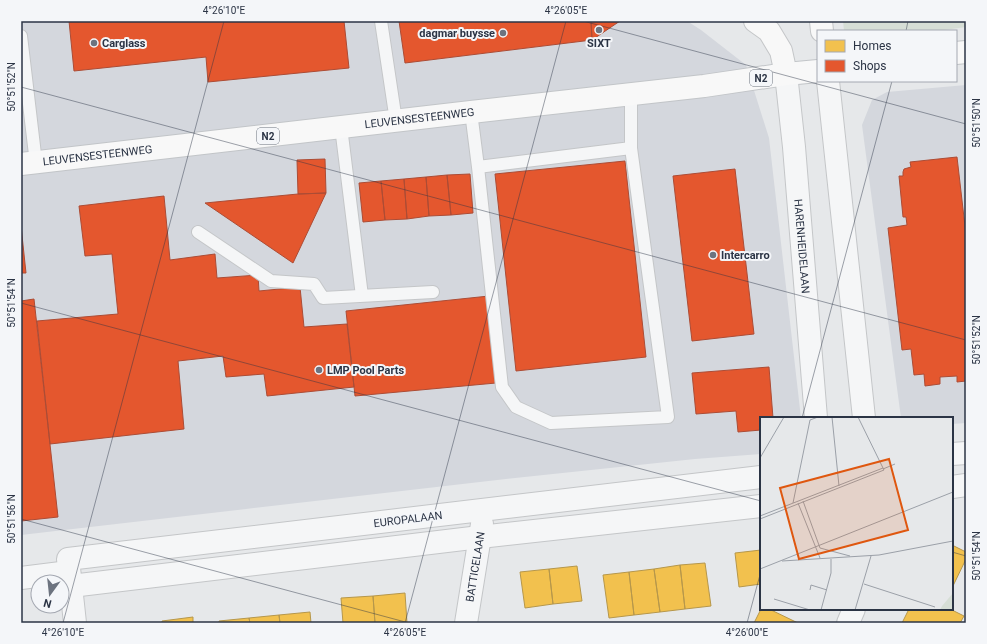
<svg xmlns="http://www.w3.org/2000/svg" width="987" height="644" viewBox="0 0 987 644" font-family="Roboto,sans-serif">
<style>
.built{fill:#d4d7dd}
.green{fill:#d6ded6}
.homes{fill:#f2c14e;stroke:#b6974b}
.shops{fill:#e4572e;stroke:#ac4c35}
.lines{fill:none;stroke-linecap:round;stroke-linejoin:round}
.lane-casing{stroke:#c4c6c8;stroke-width:14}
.street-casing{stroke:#c4c6c8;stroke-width:24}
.secondary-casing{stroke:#c4c6c8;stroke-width:24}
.primary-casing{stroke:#c2c5c8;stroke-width:24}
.lane{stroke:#f5f6f7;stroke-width:12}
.street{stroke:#f5f6f7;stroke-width:22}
.secondary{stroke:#f8f8f8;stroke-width:22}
.primary{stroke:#f8f8f8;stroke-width:22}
.ticks{fill:none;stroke:#2b3445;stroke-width:1;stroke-opacity:0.45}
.poi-dot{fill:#6c737f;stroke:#f4f6f9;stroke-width:1.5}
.labels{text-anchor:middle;stroke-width:4;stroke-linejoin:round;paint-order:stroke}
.shield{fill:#f4f6f9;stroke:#676e7b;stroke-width:1}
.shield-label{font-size:10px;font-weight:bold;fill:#2b3445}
.poi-label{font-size:11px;font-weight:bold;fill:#2b3445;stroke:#f4f6f9;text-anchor:start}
.street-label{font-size:11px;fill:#2b3445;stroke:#f4f6f9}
.inset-road{fill:none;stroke:#9ba0a8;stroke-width:1}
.view{fill:#df570f;fill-opacity:0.15;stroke:#df570f;stroke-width:2}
.inset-edge{fill:none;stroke:#2b3445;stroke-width:2}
.neatline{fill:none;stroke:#2b3445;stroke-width:1.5}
.ticks-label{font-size:10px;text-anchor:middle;fill:#2b3445}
</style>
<rect width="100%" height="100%" fill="#e6e8ea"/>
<path class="built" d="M21,21H687L701,30L746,65L769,138L801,418H761V454L695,459L506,479L21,535Z
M966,85V423L952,424V418H901L862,125L872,100L887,92Z"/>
<path class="green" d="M843,21H966V27L937,31H844Z"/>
<path class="homes" d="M952,545L966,552V559L952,588Z
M761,550V584L739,587L735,553Z
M705,563L711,606L685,609L680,565Z
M680,565L685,609L660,612L654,569Z
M577,566L582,601L553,604L549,569Z
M549,569L553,604L525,608L520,572Z
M654,569L660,612L634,615L629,572Z
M629,572L634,615L609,618L603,575Z
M405,593L407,623H375L373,596Z
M373,596L375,623H343L341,598Z
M761,609H769L798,623H754Z
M909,609H950L964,616L960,623H902Z
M310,612L311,623H280L279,615Z
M279,615L280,623H250L249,618Z
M193,617V623H162V621Z
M249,618L250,623H219V621Z"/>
<path class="shops" d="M69,21H344L349,68L208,82L206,57L74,71Z
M399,21H591L592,40L405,63Z
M591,21H620L592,40Z
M957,157L966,235V381L957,382V376L940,377V384L925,386L924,374L914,375L911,349L902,350L888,228L907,225L906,217H903L899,176H903V172L904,169L911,167L910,162Z
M325,159L326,193L298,194L297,160Z
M625,161L646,357L516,371L495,174Z
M735,169L754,334L692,341L673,176Z
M470,174L473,213L451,215L447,175Z
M447,175L451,215L429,216L426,177Z
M426,177L429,216L407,219L404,179Z
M404,179L407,219L385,220L381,181Z
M381,181L385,220L363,222L359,183Z
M326,193L293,263L205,203L298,194Z
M164,196L170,260L215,254L217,278L258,275L259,291L300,287L304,327L347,324L354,387L267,396L264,374L226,377L223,356L178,361L184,429L50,444L37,321L118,314L112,254L85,256L79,206Z
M21,226L26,273H21Z
M489,296L496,383L355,396L346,311Z
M34,299L58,517L21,521V301Z
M769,367L773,418H761V430L738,432L736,411L696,414L692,373Z"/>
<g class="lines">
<defs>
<path id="lane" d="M381,21L396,121
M21,36L36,163
M471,112L478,167L502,387L516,407L551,423L668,417L631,148
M341,127L362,296
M478,167L631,148V95
M198,232L271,281L314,284L323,298L433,292"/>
<g id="street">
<path id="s1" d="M786,74L794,147L816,418"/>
<path d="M828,81L864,418"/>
<path d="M952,454L966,453"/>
<path d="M761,477L68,559L71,586L480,537L761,506"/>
<path d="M952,487L966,485"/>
<path d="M21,578L69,572"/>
<path d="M71,586L75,623"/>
<path id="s2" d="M466,623L482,524"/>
<path d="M848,623L854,609"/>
</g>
<path id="secondary" d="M755,21L769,31L781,51L786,74
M821,21L822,31"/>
<g id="primary">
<path d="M956,53L966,52"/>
<path id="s3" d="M21,164L471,112L704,86L786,74L818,71"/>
</g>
</defs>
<use href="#lane" class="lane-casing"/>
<use href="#street" class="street-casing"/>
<use href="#secondary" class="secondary-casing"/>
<use href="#primary" class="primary-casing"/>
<use href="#lane" class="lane"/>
<use href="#street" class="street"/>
<use href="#secondary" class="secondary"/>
<use href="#primary" class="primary"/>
</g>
<path class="ticks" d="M583,21L966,124M906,31L908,21M21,87L966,340M21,303L761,501M802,418L892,81M21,519L409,623M952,552L966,556M63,623L224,21M405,623L566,21M747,623L761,571"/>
<g class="poi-dot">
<circle cx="599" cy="30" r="4"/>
<circle cx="503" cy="33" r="4"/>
<circle cx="94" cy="43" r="4"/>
<circle cx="713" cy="255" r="4"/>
<circle cx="319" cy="370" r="4"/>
</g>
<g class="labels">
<g class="shield">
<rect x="750" y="70" width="22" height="16" rx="3"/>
<rect x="257" y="128" width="22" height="16" rx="3"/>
</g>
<g class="shield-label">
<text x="761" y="82">N2</text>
<text x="268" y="140">N2</text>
</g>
<g class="poi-label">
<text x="495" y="37" text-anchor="end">dagmar buysse</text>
<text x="102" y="47">Carglass</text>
<text x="599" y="47" text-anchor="middle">SIXT</text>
<text x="721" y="259">Intercarro</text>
<text x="327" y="374">LMP Pool Parts</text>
</g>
<g class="street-label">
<text dy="4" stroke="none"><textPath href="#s3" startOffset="401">LEUVENSESTEENWEG</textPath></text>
<text dy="4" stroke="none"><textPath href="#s3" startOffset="77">LEUVENSESTEENWEG</textPath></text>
<text dy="4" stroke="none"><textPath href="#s1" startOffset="173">HARENHEIDELAAN</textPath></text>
<text transform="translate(408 519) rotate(-7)" y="4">EUROPALAAN</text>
<text dy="4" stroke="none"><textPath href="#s2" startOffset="57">BATTICELAAN</textPath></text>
</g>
</g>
<g transform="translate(760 417)">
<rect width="193" height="193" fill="#e6e8ea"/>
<path d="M193,176V193H180L182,189Z" fill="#d6ded6"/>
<path class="inset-road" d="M72,0L79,69M98,0L123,51M0,41L24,0M123,52L135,47M43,84L60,131L90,139M33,86L50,3L58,0M38,86L60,141M0,99L123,51L124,53M0,102L124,53M22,144L119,138L193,124M0,152L193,75M104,167L175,190M50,173L51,168L67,173M14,182L50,193M61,193L71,156V142M95,193L111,139"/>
<path class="view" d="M129,42L148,113L39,142L20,71Z"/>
<rect width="193" height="193" class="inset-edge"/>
</g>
<rect width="987" height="644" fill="none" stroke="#f4f6f9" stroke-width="44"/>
<rect x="817" y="30" width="140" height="52" fill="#f4f6f9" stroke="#a4a8b1"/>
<rect x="825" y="40" width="20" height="12" fill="#f2c14e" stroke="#a4a8b1"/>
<text x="853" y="50" font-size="12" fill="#2b3445">Homes</text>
<rect x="825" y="60" width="20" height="12" fill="#e4572e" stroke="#a4a8b1"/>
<text x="853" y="70" font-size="12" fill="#2b3445">Shops</text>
<g transform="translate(50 594) rotate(195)"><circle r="19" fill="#f4f6f9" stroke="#a4a8b1"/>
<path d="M0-3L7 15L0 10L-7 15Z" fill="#6c737f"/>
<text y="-6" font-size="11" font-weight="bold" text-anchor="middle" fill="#2b3445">N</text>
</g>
<rect x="22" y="22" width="943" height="600" class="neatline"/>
<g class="ticks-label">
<text x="224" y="14">4°26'10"E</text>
<text x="566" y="14">4°26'05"E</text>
<text transform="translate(11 87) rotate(-90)" y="4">50°51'52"N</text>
<text transform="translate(976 123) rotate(-90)" y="4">50°51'50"N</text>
<text transform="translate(11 303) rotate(-90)" y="4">50°51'54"N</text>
<text transform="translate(976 340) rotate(-90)" y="4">50°51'52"N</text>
<text transform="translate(11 519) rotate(-90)" y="4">50°51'56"N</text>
<text transform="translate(976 556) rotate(-90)" y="4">50°51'54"N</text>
<text x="63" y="636">4°26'10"E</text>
<text x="405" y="636">4°26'05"E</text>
<text x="747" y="636">4°26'00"E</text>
</g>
</svg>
